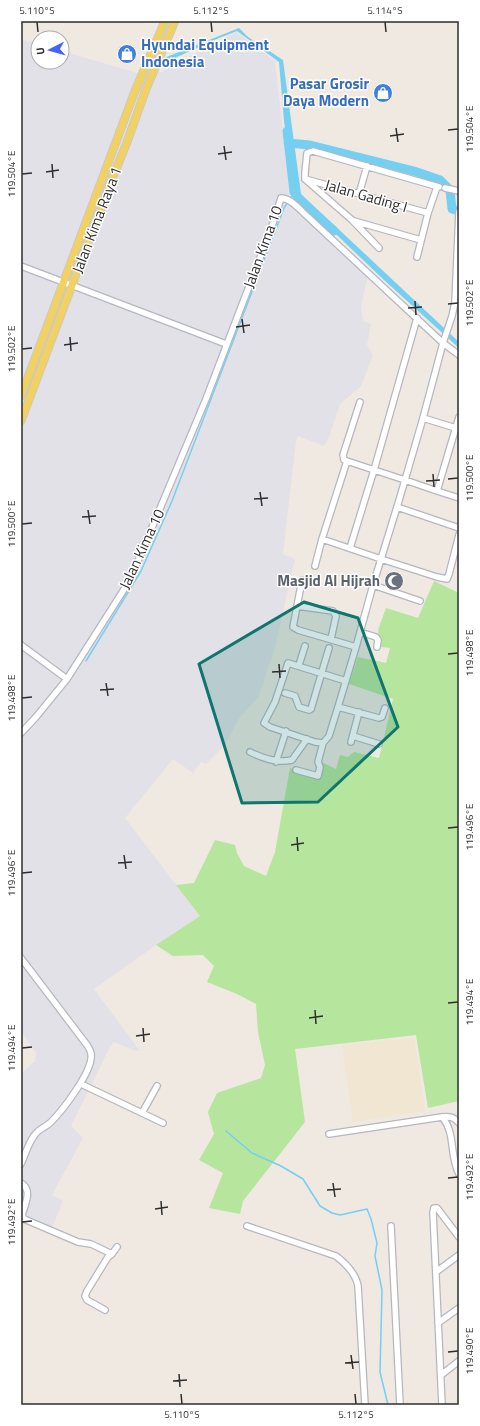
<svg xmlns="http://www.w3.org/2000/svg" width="480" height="1426" viewBox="0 0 480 1426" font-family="'Titillium Web',sans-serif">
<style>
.industrial{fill:#e3e1e8}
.education{fill:#f0e6d1}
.green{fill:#b6e59e}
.water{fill:#75cff0}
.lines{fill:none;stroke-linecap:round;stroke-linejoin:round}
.stream{stroke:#75cff0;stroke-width:1.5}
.river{stroke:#75cff0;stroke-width:9}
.minor-casing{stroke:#b4b7c1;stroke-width:8}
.major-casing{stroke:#c9c9c9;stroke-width:9}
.minor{stroke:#fff;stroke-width:5.5}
.major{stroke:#f2d163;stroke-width:7}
.marked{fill:#0f766e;fill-opacity:0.2;stroke:#0f766e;stroke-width:3;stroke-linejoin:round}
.ticks{fill:none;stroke:#2e2e2e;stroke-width:1.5}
.labels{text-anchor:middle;stroke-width:3;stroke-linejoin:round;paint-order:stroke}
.shop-label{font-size:15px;font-weight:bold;fill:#366cbe;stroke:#fff;text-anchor:start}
.street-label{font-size:15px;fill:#2e2e2e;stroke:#fff}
.worship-label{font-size:15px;font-weight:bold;fill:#5b616d;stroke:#fff;text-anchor:end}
.neatline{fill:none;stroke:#2e2e2e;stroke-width:1.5}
.ticks-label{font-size:10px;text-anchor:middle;fill:#2e2e2e}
</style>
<rect width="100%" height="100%" fill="#efe9e1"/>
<path class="industrial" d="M236,32L275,61L291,206L368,276L361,306L363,321L371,324L367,345L373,355L361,386L340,404L328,440L324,446L298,436L296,441L283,554L295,559L275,648L258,698L240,717L225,745L206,764L201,762L193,773L173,759L125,818L200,916L156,945L94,989L140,1051L133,1050L114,1042L109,1049L71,1126L83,1138L52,1195L63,1201L50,1233L21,1218V1074L35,1061L36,1053L21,1031V39L38,44V62H62V51L141,74L161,72Z"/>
<path class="education" d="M414,1038L425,1111L353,1122L342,1045Z"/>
<path class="green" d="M434,581L459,593V1101L428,1108L416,1035L295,1049L305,1122L243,1201L240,1214L209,1208L223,1173L199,1160L214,1134L208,1112L217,1093L261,1078L265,1065L258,1032L256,1004L237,994L207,982L214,966L203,955L173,956L156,945L200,916L176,885L194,883L215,840L235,845L237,853L244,866L266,876L275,852L290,768L316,777L319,761L336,769L340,755L348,757L354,752L379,758L393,699L349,684L358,657L386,663L390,648L381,647L378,630L386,608L418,618Z"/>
<path class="water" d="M239,28L248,37L283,60L301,194L459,342V348L384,280L295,195L284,121L279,62L237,31L219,38L166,62L164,58Z"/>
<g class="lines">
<path class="stream" d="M290,199L294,192
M86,661L141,571L172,501L284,208L288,202
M226,1131L252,1153L281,1166L303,1179L320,1206L332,1213L340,1215L367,1209L371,1219L377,1243L375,1256L382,1290L380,1372L388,1405"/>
<path class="river" d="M287,131L294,192L303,204L334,231
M288,143L310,145L414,171L440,180L450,190L452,209L459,211"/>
<defs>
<path id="minor" d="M305,179V173L307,153L313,151L439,187
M305,179L428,213
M306,180L352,220L379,248
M445,188L459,191
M359,194L367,166
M459,212L455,302L452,316L443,343L423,418L459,429
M354,221L421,240
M417,257L428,213L437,187
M21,266L226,344
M417,318L374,470L405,480L423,418
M459,417L437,491L459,498
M347,461L344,460L343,455L360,402
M437,491L405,480L397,507L459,528
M397,507L381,559L437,577L447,579L449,574L459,535
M350,548L374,470L347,461L322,539L381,559L373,585L420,601
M315,566L322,539
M302,580L293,627L298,630L356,647
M373,585L356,647L338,707L379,718L382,717L385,708
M297,606L333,611L336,616L331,639
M360,632L376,637L378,640L377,647
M21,645L67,679
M299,665L305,646
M285,693L295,696L299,707L309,710L311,709L329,648
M338,707L329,736L323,743L315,742L270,727L264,723L275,702L288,663L346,681
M21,733L36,717L67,679L130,580L206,399L271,229L281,198C291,198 301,211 308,217L443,343L459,355
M353,736L379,744
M351,742L359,712
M250,752C265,759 277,763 292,760L307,739
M276,762L286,731
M296,770L318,776L320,767L318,762L323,743
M21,958L87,1045C89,1048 91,1051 91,1054C94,1070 62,1111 51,1122C45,1128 38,1129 34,1136C28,1144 25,1155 21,1164
M81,1084L163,1123
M142,1113L157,1086
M442,1117C456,1133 449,1155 459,1174
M329,1134L442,1117C450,1116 454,1117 459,1123
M21,1183C33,1190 25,1204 22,1215L24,1219L78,1242L91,1244L112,1254L117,1247
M247,1226L336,1256C345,1263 356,1274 358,1286L365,1405
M391,1226L400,1405
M436,1272L459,1255
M105,1310L87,1300L85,1296L87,1291L108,1257L112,1254
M438,1323L459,1308
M441,1375L459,1361
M442,1405L433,1212L434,1208H437L459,1237"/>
<path id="major" d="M21,396L135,91L165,21
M21,421L110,184L127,142L146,89L175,21"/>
</defs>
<use href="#minor" class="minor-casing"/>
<use href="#major" class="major-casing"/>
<use href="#minor" class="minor"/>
<use href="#major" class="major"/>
</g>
<path class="marked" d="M304,602L358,618L398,727L318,802L242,803L199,664Z"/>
<path class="ticks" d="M37,22L38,32M211,22L212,32M385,22L386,32M396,128L398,142M448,130L458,129M390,136L404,134M224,146L226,160M218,154L232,152M52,164L53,178M46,172L59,170M22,174L32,173M415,301L416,315M448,304L458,303M408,308L422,307M242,319L244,333M236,327L250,325M70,337L71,351M64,345L78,343M22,349L32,348M433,474L434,487M448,479L458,478M426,481L440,480M260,492L262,506M254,499L268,498M88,510L90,524M82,517L96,516M22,524L32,523M448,654L458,653M279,664L280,678M272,672L286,671M106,683L108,696M100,690L114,689M22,698L32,697M448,828L458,827M297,837L298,851M291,845L304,843M124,855L126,869M118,863L132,862M22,873L32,872M448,1003L458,1002M315,1010L316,1024M309,1018L323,1016M143,1028L144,1042M136,1036L150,1034M22,1048L32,1047M448,1178L458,1177M333,1183L335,1197M327,1190L341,1189M161,1201L162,1215M155,1209L168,1207M22,1222L32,1221M448,1352L458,1351M351,1355L353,1369M345,1363L359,1362M179,1374L180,1387M173,1381L187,1380M181,1394L182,1404M355,1394L356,1404"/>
<defs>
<symbol id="shop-disc" viewBox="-11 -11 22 22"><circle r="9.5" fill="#3f7fe0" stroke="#fff"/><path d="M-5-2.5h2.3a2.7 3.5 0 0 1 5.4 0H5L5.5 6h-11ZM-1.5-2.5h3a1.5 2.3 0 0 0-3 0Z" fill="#fff"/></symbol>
<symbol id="mosque-disc" viewBox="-11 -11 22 22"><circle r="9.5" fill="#6b7280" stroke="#fff"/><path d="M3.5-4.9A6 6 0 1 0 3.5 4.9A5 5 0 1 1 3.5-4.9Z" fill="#fff"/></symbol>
</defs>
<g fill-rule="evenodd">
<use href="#shop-disc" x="116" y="43" width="22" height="22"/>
<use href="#shop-disc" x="372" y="82" width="22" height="22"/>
<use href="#mosque-disc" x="383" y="570" width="22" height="22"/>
</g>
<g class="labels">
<g class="shop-label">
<text x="141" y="50">Hyundai Equipment<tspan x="141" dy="17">Indonesia</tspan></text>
<text x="369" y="89" text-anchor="end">Pasar Grosir<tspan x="369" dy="17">Daya Modern</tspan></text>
</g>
<g class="street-label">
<text transform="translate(366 196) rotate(16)" y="5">Jalan Gading I</text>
<text transform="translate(97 220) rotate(-69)" y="5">Jalan Kima Raya 1</text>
<text transform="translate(263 247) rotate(-70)" y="5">Jalan Kima 10</text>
<text transform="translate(142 549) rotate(-65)" y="5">Jalan Kima 10</text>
</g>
<g class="worship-label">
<text x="380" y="586">Masjid Al Hijrah</text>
</g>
</g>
<rect width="480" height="1426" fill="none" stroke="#ffffff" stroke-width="44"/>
<g transform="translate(50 50) rotate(264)"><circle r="19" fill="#ffffff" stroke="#ababab"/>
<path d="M0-3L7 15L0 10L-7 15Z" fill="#4264fb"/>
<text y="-6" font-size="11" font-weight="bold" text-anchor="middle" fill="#2e2e2e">U</text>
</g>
<rect x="22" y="22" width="436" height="1382" class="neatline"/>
<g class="ticks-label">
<text x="37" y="14">5.110°S</text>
<text x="211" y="14">5.112°S</text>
<text x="385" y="14">5.114°S</text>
<text transform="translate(469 129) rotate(-90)" y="4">119.504°E</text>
<text transform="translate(11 174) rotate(-90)" y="4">119.504°E</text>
<text transform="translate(469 303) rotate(-90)" y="4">119.502°E</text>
<text transform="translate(11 349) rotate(-90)" y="4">119.502°E</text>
<text transform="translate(469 478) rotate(-90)" y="4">119.500°E</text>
<text transform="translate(11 524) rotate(-90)" y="4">119.500°E</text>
<text transform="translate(469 653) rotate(-90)" y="4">119.498°E</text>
<text transform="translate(11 698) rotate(-90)" y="4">119.498°E</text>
<text transform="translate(469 827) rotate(-90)" y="4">119.496°E</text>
<text transform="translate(11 873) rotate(-90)" y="4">119.496°E</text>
<text transform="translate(469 1002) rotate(-90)" y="4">119.494°E</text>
<text transform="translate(11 1048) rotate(-90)" y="4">119.494°E</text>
<text transform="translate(469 1177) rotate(-90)" y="4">119.492°E</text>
<text transform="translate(11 1222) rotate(-90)" y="4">119.492°E</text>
<text transform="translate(469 1351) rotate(-90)" y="4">119.490°E</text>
<text x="182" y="1418">5.110°S</text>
<text x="356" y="1418">5.112°S</text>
</g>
</svg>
